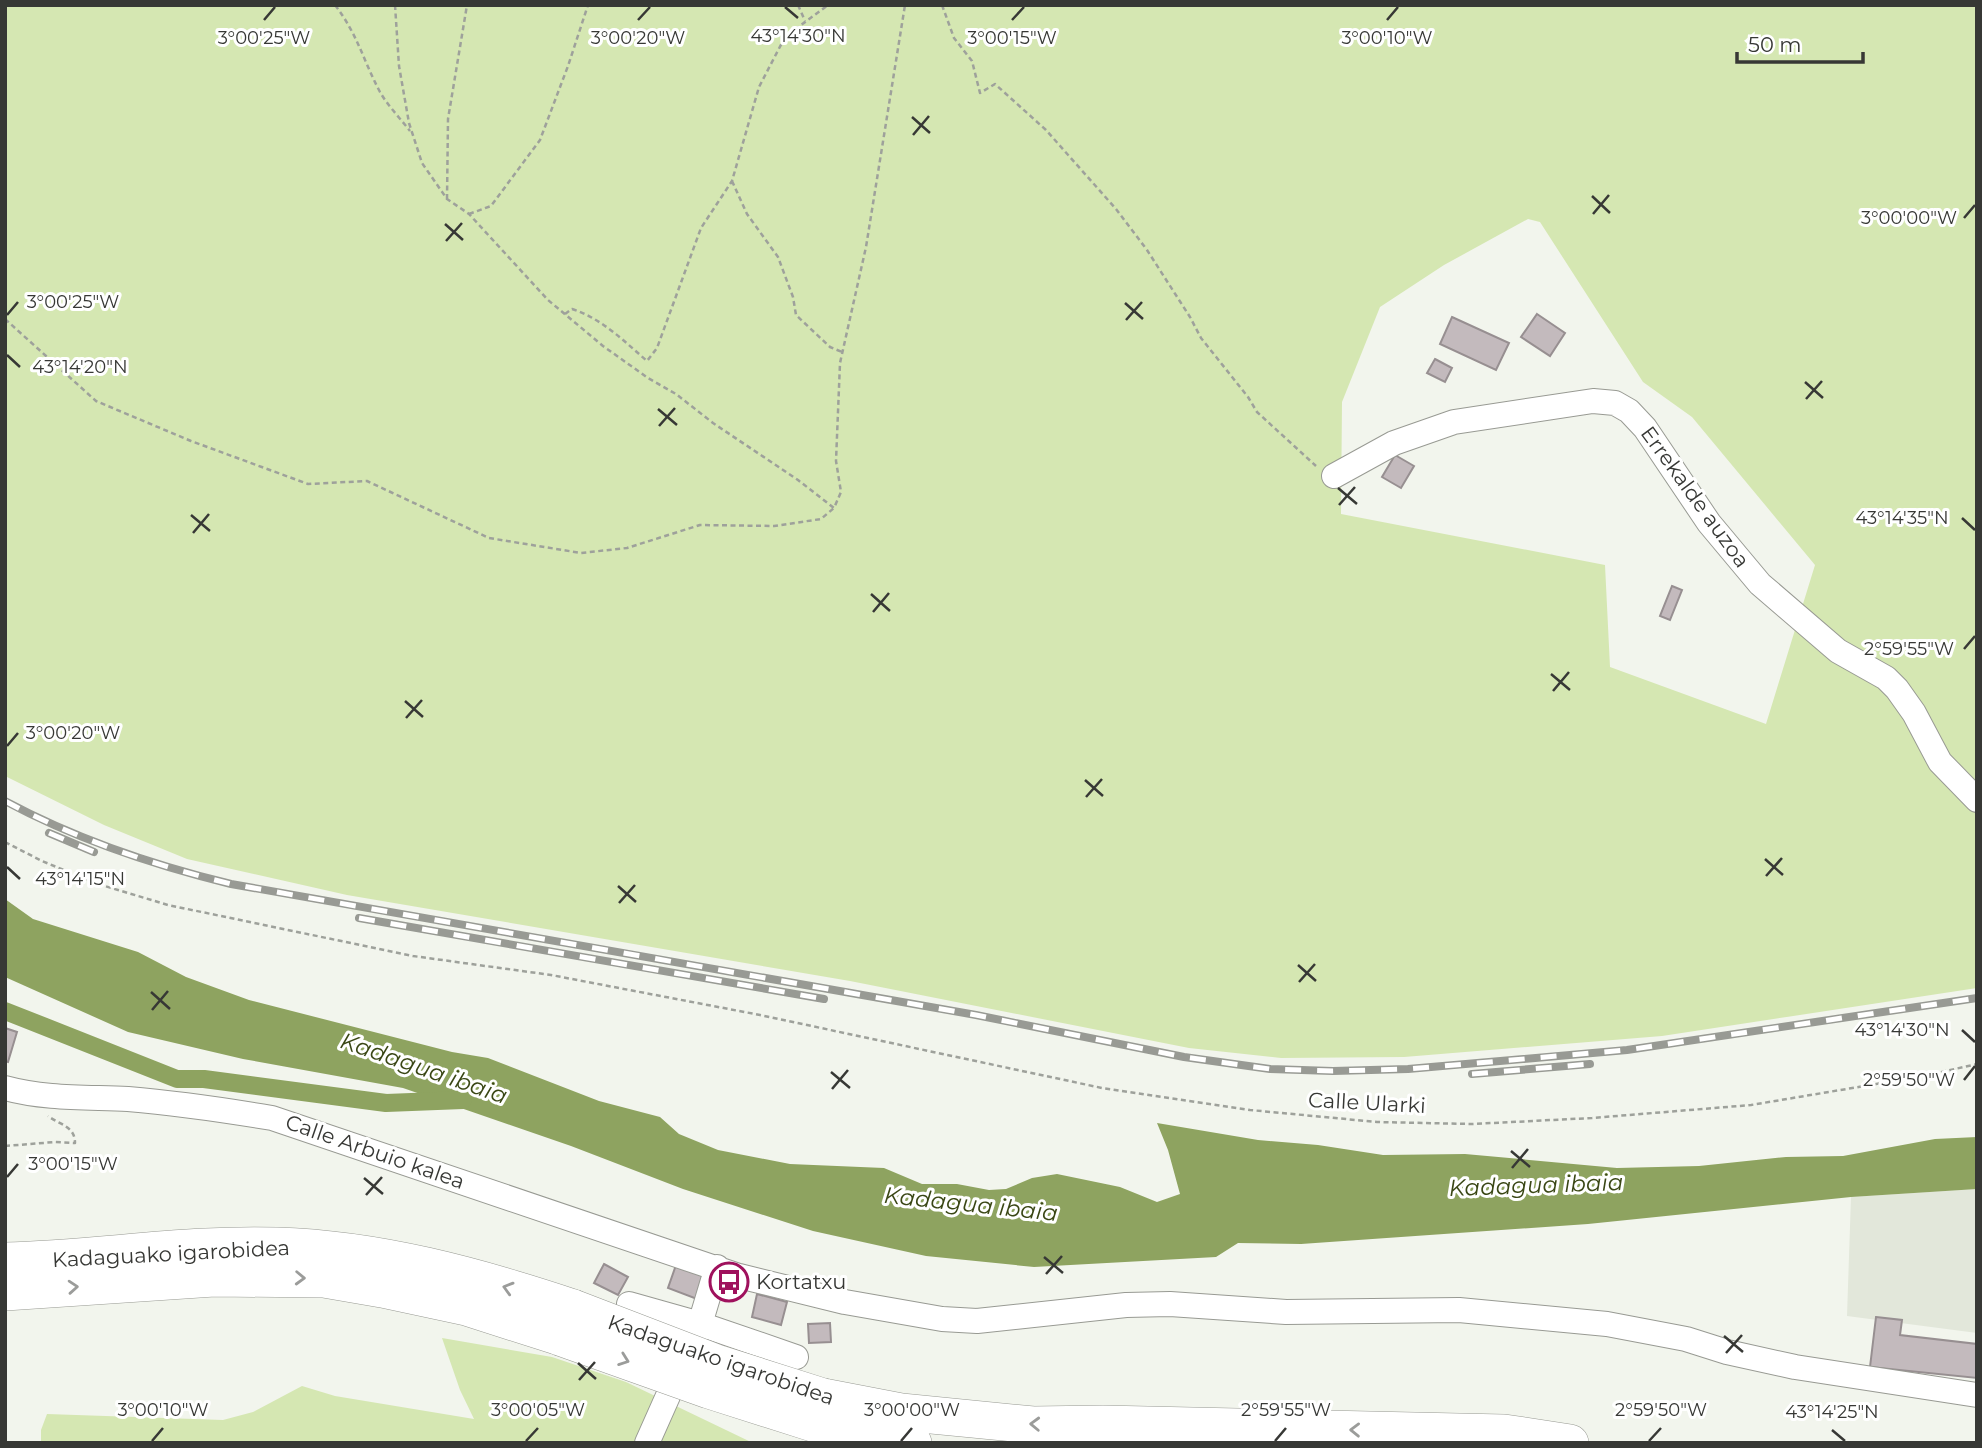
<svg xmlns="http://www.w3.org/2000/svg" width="1982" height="1448" viewBox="0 0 1982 1448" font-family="Montserrat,sans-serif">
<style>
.built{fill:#e2e7da}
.green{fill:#d5e7b2;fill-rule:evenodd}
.water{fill:#8ea360}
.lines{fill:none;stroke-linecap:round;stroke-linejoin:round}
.canal{stroke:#8ea360;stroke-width:18}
.building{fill:#c3babd;stroke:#978f91;stroke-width:2}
.minor-casing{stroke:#989a93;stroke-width:26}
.highway-casing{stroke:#989a93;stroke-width:38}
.path{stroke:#9ea19b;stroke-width:2.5;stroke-dasharray:5 3.5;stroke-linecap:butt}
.minor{stroke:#fff;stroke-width:24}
.highway{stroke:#fff;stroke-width:37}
.rail-casing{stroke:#989a94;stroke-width:8}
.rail{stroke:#fff;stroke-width:5;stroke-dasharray:16;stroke-linecap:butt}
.highway-bridge-casing{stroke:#989a93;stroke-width:38;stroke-linecap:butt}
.highway-bridge{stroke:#fff;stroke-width:37}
.oneway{stroke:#9b9c9a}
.ticks{fill:none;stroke:#373835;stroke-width:2.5}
.labels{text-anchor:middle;stroke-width:6;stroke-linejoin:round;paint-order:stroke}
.street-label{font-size:21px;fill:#373835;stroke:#fff}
.poi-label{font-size:21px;fill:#373835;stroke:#fff;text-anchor:start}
.water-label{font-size:23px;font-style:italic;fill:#3a4715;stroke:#fff}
.ticks-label{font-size:18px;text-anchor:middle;fill:#373835;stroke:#fff;stroke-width:6;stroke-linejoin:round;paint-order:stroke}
</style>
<rect width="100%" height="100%" fill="#f2f5ed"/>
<path class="built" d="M1977,1189V1333L1847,1316L1851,1197Z"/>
<path class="green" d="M5,5H1977V988L1662,1036L1404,1057L1281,1058L1189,1048L850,981L347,895L187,859L104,825L5,776ZM1528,219L1540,222L1643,382L1692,417L1815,565L1766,724L1610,667L1605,565L1341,514L1342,402L1380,307L1444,265Z
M442,1338L552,1357L626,1382L753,1443H41V1430L47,1414L223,1420L253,1412L302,1386L335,1396L474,1419L460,1390Z"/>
<path class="water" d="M5,899L33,919L138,952L186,977L249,1000L452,1052L488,1058L599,1101L660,1117L679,1134L718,1150L790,1164L884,1168L922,1184H957L989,1190L1006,1189L1032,1178L1057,1174L1120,1187L1157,1202L1180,1194L1168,1150L1157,1123L1258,1140L1318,1145L1383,1155L1465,1154L1617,1168L1699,1166L1786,1157L1843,1156L1935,1139L1977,1137V1189L1851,1197L1588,1224L1301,1244L1238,1243L1216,1257L1034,1267L926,1256L813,1231L683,1189L571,1146L403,1088L243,1059L128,1032L5,977Z"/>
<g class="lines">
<path class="canal" d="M5,1011L177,1079H204L386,1103L463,1100"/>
</g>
<path class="building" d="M1537,314L1565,333L1550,356L1521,337Z
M1452,317L1509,343L1496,370L1440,344Z
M1435,359L1452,368L1445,382L1427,373Z
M1395,455L1414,466L1401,488L1382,477Z
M1672,586L1682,590L1670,620L1660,616Z
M5,1028L17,1032L8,1062L5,1061Z
M604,1264L628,1277L618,1295L594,1283Z
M676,1265L706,1276L697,1299L668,1288Z
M757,1294L787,1302L781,1325L752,1317Z
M1876,1317L1902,1320L1900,1335L1977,1344V1378L1870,1367Z
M830,1323L831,1342L809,1343L808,1324Z"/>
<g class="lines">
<defs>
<path id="minor" d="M1334,476L1394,443L1454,422L1593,401L1615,403L1629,411L1645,428L1709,523L1760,584L1838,651L1886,678L1897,689L1914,713L1940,762L1977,800
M5,1088C45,1099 87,1097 128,1099C176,1103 224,1110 272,1118L739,1276L845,1302L942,1319L977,1321L1126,1305L1170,1304L1286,1312L1459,1310L1607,1324L1686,1339L1727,1352L1795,1367L1977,1395
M629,1304L700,1324L796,1357
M647,1443L700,1324L717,1267"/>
<path id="highway" d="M5,1261C96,1259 186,1243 277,1246C378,1249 477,1276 573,1308
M5,1292L214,1278L324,1279L382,1289L466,1307L560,1337
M823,1397L901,1412L1033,1425L1103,1424L1504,1433L1570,1443
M816,1424L860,1436L913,1443"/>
</defs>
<use href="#minor" class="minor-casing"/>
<use href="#highway" class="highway-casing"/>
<path class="path" d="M335,5C358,35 363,60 380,92C388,106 400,118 410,131
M395,5L399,66L409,123L422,163L447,199L469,214L548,300L603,346L648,378L676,394L713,423L798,480L834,508L841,492L836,461L840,363L866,247L905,5
M798,5L805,21
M942,5L954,38L972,61L980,93L995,84L1046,130L1116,209L1147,250L1190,317L1201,338L1248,397L1257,412L1316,466
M732,181L747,214L778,257L793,297L796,315L830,347L842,352
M447,199L448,119L467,5
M469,214L491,206L540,140L568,66L588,5
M565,314L572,309C601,318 624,341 647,361L657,348L701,228L732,181L759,87L785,37L828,5
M5,319L96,401L191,441L308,484L367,481L489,538L581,553L627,548L700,525L774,526L821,519L834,508
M5,842L42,861L98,884L168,905L413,956L551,975L760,1015L1102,1088L1250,1110L1377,1122L1472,1124L1592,1118L1751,1105L1924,1076L1977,1064
M5,1146L55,1142L75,1143C75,1126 60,1125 48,1116"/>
<use href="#minor" class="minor"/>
<use href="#highway" class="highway"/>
<defs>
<path id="rail" d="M5,801C76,839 153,865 231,884L976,1015L1184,1057L1270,1069L1333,1071L1408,1069L1627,1050L1977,998
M49,833L94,852
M359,918L824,999
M1472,1074L1590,1064"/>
</defs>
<use href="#rail" class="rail-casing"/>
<use href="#rail" class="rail"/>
<defs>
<path id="highway-bridge" d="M573,1308L719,1364L823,1397
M560,1337L709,1390L816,1424"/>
</defs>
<use href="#highway-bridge" class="highway-bridge-casing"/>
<use href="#highway-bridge" class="highway-bridge"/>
</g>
<defs><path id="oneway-chevron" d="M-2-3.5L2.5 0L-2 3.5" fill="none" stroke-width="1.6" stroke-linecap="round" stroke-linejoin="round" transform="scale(1.75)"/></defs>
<g class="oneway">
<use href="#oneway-chevron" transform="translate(300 1278) rotate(2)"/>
<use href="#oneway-chevron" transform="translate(73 1287) rotate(-4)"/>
<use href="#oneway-chevron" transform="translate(508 1288) rotate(-164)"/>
<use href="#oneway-chevron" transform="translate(624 1360) rotate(20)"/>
<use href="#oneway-chevron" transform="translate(1035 1424) rotate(-178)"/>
<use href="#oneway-chevron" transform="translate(1355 1430) rotate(-179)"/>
</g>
<path class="ticks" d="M785,7L798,18M264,20L275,7M638,20L650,7M1012,20L1024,7M1387,20L1398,7M912,117L930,133M913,135L929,116M1592,196L1610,213M1593,214L1609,195M1964,218L1975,205M445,224L463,240M446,241L462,223M1125,303L1143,319M7,315L18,302M1126,320L1142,302M7,355L20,367M1805,382L1823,398M1806,399L1822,381M658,409L677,425M659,426L675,408M1338,488L1357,504M1339,505L1355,487M191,515L210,531M1962,518L1975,530M193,533L209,514M871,594L890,611M873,612L889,593M1964,649L1975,636M1551,674L1570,690M1553,691L1569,672M405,701L423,717M406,718L422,700M7,746L18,733M1085,780L1103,796M1086,797L1102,779M1765,859L1783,875M7,867L20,879M1766,876L1782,858M618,886L636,902M619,903L635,885M1298,965L1316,981M1299,982L1315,964M151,992L170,1009M152,1010L168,991M1962,1030L1975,1042M831,1072L850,1088M1964,1080L1975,1066M832,1089L848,1070M1511,1151L1530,1167M1512,1168L1528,1149M7,1177L18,1164M364,1178L383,1194M366,1195L382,1177M1044,1257L1063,1273M1046,1274L1062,1256M1724,1336L1743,1352M1726,1353L1742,1335M578,1363L596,1379M579,1380L595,1362M1832,1430L1845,1441M152,1441L163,1428M526,1441L538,1428M901,1441L912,1428M1275,1441L1286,1428M1649,1441L1661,1428"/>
<defs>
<symbol id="bus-ring" viewBox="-11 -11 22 22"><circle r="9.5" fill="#fff" stroke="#9f115d" stroke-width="1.5"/><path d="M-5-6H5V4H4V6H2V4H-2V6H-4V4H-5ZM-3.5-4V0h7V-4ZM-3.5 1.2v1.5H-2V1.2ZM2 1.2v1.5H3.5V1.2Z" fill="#9f115d"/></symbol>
</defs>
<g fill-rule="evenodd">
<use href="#bus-ring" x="707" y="1260" width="44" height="44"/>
</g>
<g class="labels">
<g class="street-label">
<text transform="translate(1695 497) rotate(54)" y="7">Errekalde auzoa</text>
<text transform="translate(1367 1103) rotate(3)" y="7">Calle Ularki</text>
<text transform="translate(375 1152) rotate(19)" y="7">Calle Arbuio kalea</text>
<text transform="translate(171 1254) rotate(-3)" y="7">Kadaguako igarobidea</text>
<text transform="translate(721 1360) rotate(19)" y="7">Kadaguako igarobidea</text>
</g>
<g class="poi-label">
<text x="756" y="1289">Kortatxu</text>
</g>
<g class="water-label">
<text transform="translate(424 1068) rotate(19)" y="8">Kadagua ibaia</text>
<text transform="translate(1536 1185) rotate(-2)" y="8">Kadagua ibaia</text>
<text transform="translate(971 1204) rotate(6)" y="8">Kadagua ibaia</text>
</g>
</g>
<g class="ticks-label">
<text x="798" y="42">43°14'30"N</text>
<text x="638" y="44">3°00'20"W</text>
<text x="264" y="44">3°00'25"W</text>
<text x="1012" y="44">3°00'15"W</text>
<text x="1387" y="44">3°00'10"W</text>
<text x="1909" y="224">3°00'00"W</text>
<text x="73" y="308">3°00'25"W</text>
<text x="80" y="373">43°14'20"N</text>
<text x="1902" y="524">43°14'35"N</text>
<text x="1909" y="655">2°59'55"W</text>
<text x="73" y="739">3°00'20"W</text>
<text x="80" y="885">43°14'15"N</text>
<text x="1902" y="1036">43°14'30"N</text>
<text x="1909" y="1086">2°59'50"W</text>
<text x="73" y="1170">3°00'15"W</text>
<text x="163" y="1416">3°00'10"W</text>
<text x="538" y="1416">3°00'05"W</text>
<text x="912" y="1416">3°00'00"W</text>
<text x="1286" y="1416">2°59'55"W</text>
<text x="1661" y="1416">2°59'50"W</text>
<text x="1832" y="1418">43°14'25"N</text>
</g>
<rect width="1982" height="1448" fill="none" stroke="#373835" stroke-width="14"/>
<path d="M1737 52v10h126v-10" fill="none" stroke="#373835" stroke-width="3.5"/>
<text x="1748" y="52" font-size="21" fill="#373835" stroke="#ffffff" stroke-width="5" paint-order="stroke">50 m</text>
</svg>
